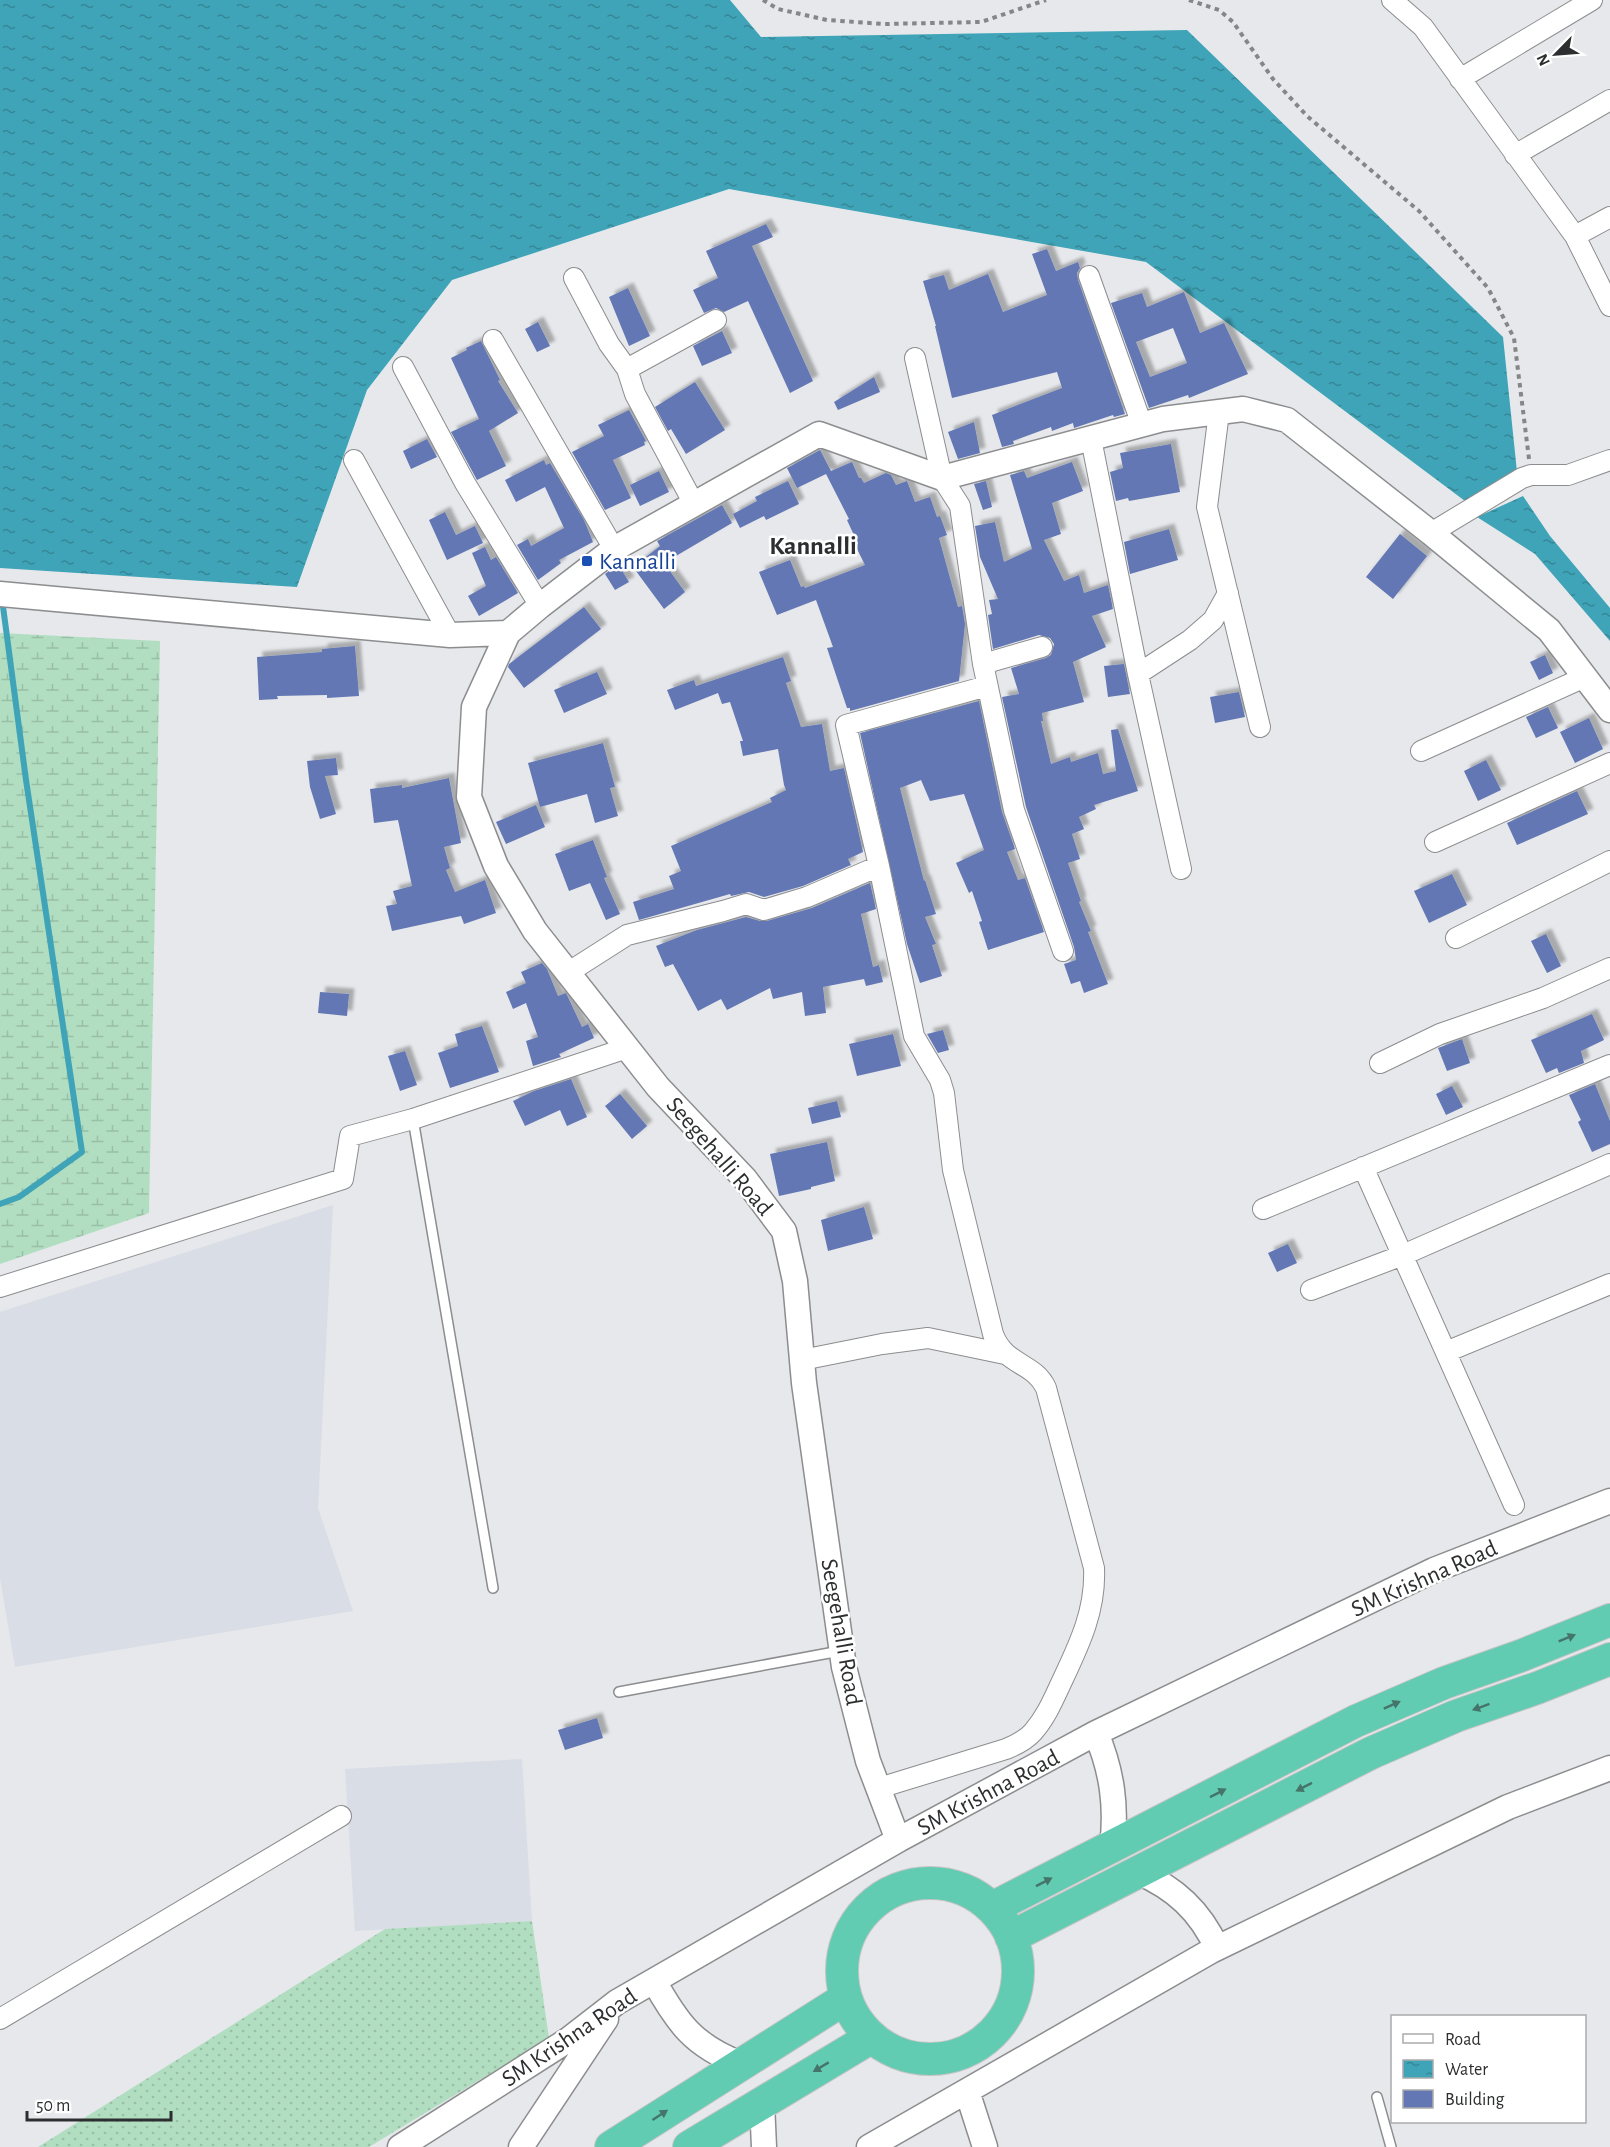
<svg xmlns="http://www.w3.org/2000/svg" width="1610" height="2147" viewBox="0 0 1610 2147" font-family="'Alegreya Sans',sans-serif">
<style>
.built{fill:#d9dde6}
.grass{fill:url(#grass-dots)}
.wetland{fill:url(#wetland-marsh)}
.water{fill:url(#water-ripples)}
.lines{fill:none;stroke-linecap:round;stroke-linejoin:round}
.stream{stroke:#3fa4b8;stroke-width:6}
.building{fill:#6277b3;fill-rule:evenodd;filter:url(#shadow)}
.service-casing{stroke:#8c8d8f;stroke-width:12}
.minor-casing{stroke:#8c8d8f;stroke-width:22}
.tertiary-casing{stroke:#8c8d8f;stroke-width:27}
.trunk-casing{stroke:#c4c4c5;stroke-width:34}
.path{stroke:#858688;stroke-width:4;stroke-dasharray:4.5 4.5;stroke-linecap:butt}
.service{stroke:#fff;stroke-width:9}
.minor{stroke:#fff;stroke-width:20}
.tertiary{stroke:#fff;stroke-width:24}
.trunk{stroke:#62ccb3;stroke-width:32}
.oneway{fill:#45756a}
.transit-dot{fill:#1a4fb4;stroke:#fff;stroke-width:2}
.labels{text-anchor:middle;stroke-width:5;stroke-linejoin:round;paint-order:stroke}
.transit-label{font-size:24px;fill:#164399;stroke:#fff;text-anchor:start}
.street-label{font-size:24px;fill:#2d2e2f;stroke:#fff}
.neighbourhood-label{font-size:26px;font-weight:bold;fill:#2d2e2f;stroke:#fff}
</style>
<defs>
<pattern id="grass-dots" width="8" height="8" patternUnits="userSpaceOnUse" patternTransform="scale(1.5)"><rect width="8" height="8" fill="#b1dec1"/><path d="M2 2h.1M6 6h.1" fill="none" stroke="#99bfa6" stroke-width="1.8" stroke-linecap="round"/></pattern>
<pattern id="wetland-marsh" width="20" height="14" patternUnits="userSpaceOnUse" patternTransform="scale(1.5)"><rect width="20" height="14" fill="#b1dec1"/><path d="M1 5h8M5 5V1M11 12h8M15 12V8" fill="none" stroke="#99bfa6"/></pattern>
<pattern id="water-ripples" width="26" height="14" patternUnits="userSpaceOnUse" patternTransform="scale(1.5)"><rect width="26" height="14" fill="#3fa4b8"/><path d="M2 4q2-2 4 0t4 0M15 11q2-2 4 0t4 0" fill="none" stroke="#358696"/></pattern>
<filter id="shadow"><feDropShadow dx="5.5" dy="-5.5" stdDeviation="1.5" flood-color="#0004"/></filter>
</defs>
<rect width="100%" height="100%" fill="#e7e8eb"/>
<path class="built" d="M333,1205L318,1508L353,1611L15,1667L0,1578V1312Z
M522,1759L532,1921L355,1931L345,1769Z"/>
<path class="grass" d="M532,1921L549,2038L369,2147H38L385,1929Z"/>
<path class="wetland" d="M0,633L160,641L149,1213L0,1264Z"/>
<path class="water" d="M0,0H730L761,37L1187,30L1503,337L1517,472L1469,504L1146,262L729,189L452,280L367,390L297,587L0,568Z
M1523,496L1550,536L1610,608V641L1535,554L1477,517Z"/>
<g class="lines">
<path class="stream" d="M0,1204L19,1197L82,1152L26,780L2,599"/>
</g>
<path class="building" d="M766,224L773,237L752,246L813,381L790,393L748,301L724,312L716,308L704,313L693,290L718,278L706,251Z
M1047,249L1056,271L1078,262L1080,268L1077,273L1078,280L1125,414L1114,417L1113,415L1074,428L1073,423L1052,431L1051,427L1013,441L1014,444L1002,447L992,415L1062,388L1057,372L952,398L935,326H936L923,281L944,275L949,290L988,274L1003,312L1047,295L1032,254Z
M628,288L650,336L629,346L609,297Z
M1184,292L1200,333L1224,323L1248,374L1189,398L1188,395L1149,408L1111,303L1142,293L1147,307ZM1173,328L1187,363L1150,377L1136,342Z
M538,322L550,346L537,352L525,329Z
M722,331L732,353L702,366L693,346Z
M481,341L500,380L498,381L518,413L489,431L506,466L477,480L451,432L479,419L451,358L467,350L466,348Z
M874,377L880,392L838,410L834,402Z
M695,382L725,430L686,454L671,429L668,431L655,407Z
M629,410L646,441L644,442L645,445L613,460L631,498L605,510L572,452L604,436L598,425Z
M974,422L980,453L958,459L948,432Z
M427,439L437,457L411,469L403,451Z
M1171,444L1180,492L1129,501L1128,498L1116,501L1110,472L1123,468L1120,453Z
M820,450L831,471L852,462L859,478H861L864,483L886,473L891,475L896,485L907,481L915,502L930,497L937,517L940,516L947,535L939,538L958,607L962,606L965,624L959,681L850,711V708H847L827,648L833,647L816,600L777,615L759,572L790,560L801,587L804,586L805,588L865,565L855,545L858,544L847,520L849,519L826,474L797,488L787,468Z
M544,460L546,465L550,463L584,520L593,542L559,560L561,563L538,580L517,545L528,539L531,546L564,528L545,487L516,502L505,480Z
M1072,462L1083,491L1052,503L1061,534L1044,540L1064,581L1079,575L1084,593L1108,585L1113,609L1092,616L1106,647L1073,662L1084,702L1042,713L1043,721H1041L1051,764L1070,757L1071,762L1098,753L1103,774L1116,771L1111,730L1118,729L1138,791L1094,805L1096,809L1079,817L1084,829L1072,834L1080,859L1068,863L1081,901L1079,902L1091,931L1088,932L1108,984L1084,993L1080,981L1071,984L1064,964L1076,960L1074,947L1026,807L1002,697L1019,694L1011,668L1046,658L1051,655L1054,644L1050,638L1039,635L993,649L988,615L992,614L989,600L998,599L980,557L975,526L995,522L1004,562L1032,549L1010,475L1024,471L1027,478Z
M659,471L669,492L640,506L630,485Z
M788,481L799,504L766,520L764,516L740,528L733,514L757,501L755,497Z
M986,481L992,507L983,510L974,484Z
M722,505L732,523L664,563L685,592L664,609L633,567L660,546L657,541Z
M445,512L456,535L475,526L483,543L447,560L429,520Z
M1169,529L1178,560L1130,574L1124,542Z
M1400,534L1427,556L1393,599L1366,577Z
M485,547L491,560L496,557L518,593L479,616L468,596L486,586L472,553Z
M618,564L629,582L615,590L605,574Z
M584,607L601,629L524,688L508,667L509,664Z
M355,646L359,696L327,698V695L277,696L278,699L259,700L257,657L322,652V649Z
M1545,655L1553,673L1539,680L1530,662Z
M783,657L791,681L786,683L801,727L822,724L830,771L844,768L863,852L848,859L851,865L803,886L764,897L749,892L731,896L730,894L639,920L633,902L674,889L669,876L681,871L671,846L772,802L770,798L786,790L784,785L778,749L743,756L740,741H743L730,702L722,704L718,693L675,710L667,690L694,680L696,686Z
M1124,664L1130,694L1108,697L1104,666Z
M597,672L607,694L564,713L554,690Z
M1239,692L1245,717L1215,723L1210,697Z
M979,701L1002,812L1015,849L1007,852L1018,880L1025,878L1044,932L988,950L979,922L982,921L972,891L969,893L956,863L984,850L964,794L930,801L921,780L900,788L924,881L925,880L936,914L925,917L936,944L932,945L942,976L920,983L907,944L860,733Z
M1548,707L1558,728L1536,738L1526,717Z
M1589,718L1603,749L1575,763L1560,732Z
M603,743L615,787L610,788L618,816L595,823L587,794L540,807L528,763Z
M336,758L338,775L325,776L336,814L320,819L310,787L307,761Z
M1486,760L1501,790L1478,801L1464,771Z
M449,778L461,843L444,847L450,868L446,870L455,892L485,880L496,913L464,924L461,916L392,931L386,906L397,904L393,891L412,886L398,820L374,823L370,789L402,785V788Z
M1577,791L1588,814L1517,845L1507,823Z
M536,805L545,827L506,844L496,822Z
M593,840L607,877L604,878L620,914L606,920L590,883L569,891L555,854Z
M1452,874L1467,905L1429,923L1414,891Z
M870,883L876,909L861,914L873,967L879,965L883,982L866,986L864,979L823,987L826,1013L805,1016L802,992L773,999L770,988L727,1010L721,999L698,1011L673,964L665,967L656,946L697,930L746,917L760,921H767L812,908Z
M1546,934L1561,966L1547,973L1531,941Z
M542,963L547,969L558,996L566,993L582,1027L588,1024L594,1038L559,1054L561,1057L533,1066L526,1041L538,1037L526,1003L513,1009L506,992L526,983L521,972Z
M320,992L349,994L347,1016L318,1013Z
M1592,1014L1604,1040L1581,1051L1584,1063L1559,1073L1557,1068L1546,1073L1531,1040Z
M482,1026L499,1072L450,1088L438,1053L458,1046L455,1034Z
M943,1030L949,1050L938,1053L927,1034Z
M893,1034L901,1066L857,1076L849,1044Z
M1462,1039L1470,1063L1447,1071L1438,1048Z
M405,1051L417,1085L400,1091L388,1056Z
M571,1079L587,1117L567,1126L560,1110L525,1126L513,1101L534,1091Z
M1595,1084L1610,1121V1144L1592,1152L1578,1122L1581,1120L1569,1095Z
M1452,1086L1463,1107L1446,1115L1436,1094Z
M620,1094L647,1126L632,1139L605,1106Z
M837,1101L841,1117L812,1124L808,1108Z
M827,1142L835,1181L811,1187V1189L779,1196L770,1154Z
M864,1207L873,1239L828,1251L821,1220Z
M1288,1244L1297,1263L1277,1272L1268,1253Z
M597,1718L603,1738L565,1750L558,1730Z"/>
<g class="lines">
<defs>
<path id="service" d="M413,1119L493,1588
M619,1692L840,1651
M1377,2097L1391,2147"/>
<path id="minor" d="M1392,0L1423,27L1575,236L1610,306
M1460,79L1592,0
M1515,155L1610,100
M1575,236L1610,217
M1089,276L1142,425
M574,278L609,344L627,369L635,394L694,504
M493,340L614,549
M915,358L942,478L960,506L983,664L1014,810L1063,951
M403,367L465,483L540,606
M627,369L716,320
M1219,412L1207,507L1260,727
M1091,439L1138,674L1181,869
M354,460L450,635
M1431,533L1522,478L1531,475H1568L1610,460
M983,664L1042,647
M1138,674L1190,640L1213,620L1228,593
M1421,751L1585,677
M1435,842L1610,763
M1456,938L1610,861
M569,972L627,935L723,911L746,904L764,910L807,897L879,866
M1380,1063L1440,1034L1543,998L1610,968
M1363,1167L1514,1505
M1263,1209L1610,1065
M0,1287L343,1179L350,1136L413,1119L627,1048
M1311,1290L1403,1255L1610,1164
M1446,1352L1610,1284
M802,1360L882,1344L928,1338L1005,1354
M879,1788L1006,1749C1016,1745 1026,1740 1033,1732C1047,1716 1054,1698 1063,1679C1080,1643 1096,1609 1094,1568L1046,1388C1034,1362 1005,1366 993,1334L953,1170L944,1093L940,1080L914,1036L879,866L846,725L987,686
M0,2019L341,1816"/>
<path id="tertiary" d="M0,594L450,635L508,633L540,606L614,549L819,434L942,478L1163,419L1243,409L1287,420L1431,533L1549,630L1610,710
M508,633L474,707L469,797L496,866L535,931L658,1087L745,1179L784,1231L795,1281L804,1383L844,1667L868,1761L898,1840
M1096,1733C1112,1771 1117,1806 1112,1847
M1138,1872C1175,1888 1200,1911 1217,1948
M654,1981C678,2024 694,2046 741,2064
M967,2091L985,2147
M762,2103L764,2147
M400,2147L568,2040L617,2002L898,1840L1096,1733L1434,1570L1610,1501
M521,2147L606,2019
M869,2147L1211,1951L1508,1807L1610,1768"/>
<path id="trunk" d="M842 1971a88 88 0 1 1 176 0a88 88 0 1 1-176 0Z
M992,1908L1356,1721L1444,1683L1523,1655L1610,1620
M1011,1937L1371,1753L1456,1716L1537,1688L1610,1659
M611,2147L846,1998
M689,2147L872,2037"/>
</defs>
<use href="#service" class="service-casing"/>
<use href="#minor" class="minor-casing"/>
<use href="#tertiary" class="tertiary-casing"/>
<use href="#trunk" class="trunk-casing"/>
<path class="path" d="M763,0L778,9L827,20L884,24L981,22L1046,0
M1189,0L1219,10L1233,22L1273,79L1307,116L1419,211L1488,288L1514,338L1529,459"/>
<use href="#service" class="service"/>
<use href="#minor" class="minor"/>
<use href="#tertiary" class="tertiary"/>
<use href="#trunk" class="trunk"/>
</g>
<defs><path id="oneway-solid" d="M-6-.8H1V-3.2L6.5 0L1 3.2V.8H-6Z" transform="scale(1.5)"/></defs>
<g class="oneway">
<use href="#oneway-solid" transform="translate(1567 1638) rotate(-22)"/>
<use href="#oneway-solid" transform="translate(1392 1705) rotate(-24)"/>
<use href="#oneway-solid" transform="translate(1481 1707) rotate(160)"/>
<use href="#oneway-solid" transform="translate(1304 1787) rotate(153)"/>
<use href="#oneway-solid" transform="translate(1218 1793) rotate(-27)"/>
<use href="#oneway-solid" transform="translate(1044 1882) rotate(-27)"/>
<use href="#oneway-solid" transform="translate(821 2067) rotate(149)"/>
<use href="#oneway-solid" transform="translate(660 2115) rotate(-33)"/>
</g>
<rect class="transit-dot" x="581" y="555" width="12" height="12" rx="3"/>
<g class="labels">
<g class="transit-label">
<text x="599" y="569">Kannalli</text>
</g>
<g class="street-label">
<text transform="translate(720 1156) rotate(49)" y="8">Seegehalli Road</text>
<text transform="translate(1424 1578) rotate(-24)" y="8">SM Krishna Road</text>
<text transform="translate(842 1632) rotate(80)" y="8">Seegehalli Road</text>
<text transform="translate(988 1792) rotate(-28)" y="8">SM Krishna Road</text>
<text transform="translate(569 2037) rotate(-34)" y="8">SM Krishna Road</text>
</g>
<g class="neighbourhood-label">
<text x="813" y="554">Kannalli</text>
</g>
</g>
<rect x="1391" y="2015" width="195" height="108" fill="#ffffff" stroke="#ababac" stroke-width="1.5"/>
<rect x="1403" y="2034" width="30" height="9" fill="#ffffff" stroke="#ababac" stroke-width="1.5"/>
<text x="1445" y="2045" font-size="18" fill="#2d2e2f">Road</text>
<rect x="1403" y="2060" width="30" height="18" fill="url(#water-ripples)" stroke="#ababac" stroke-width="1.5"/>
<text x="1445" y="2075" font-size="18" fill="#2d2e2f">Water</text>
<rect x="1403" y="2090" width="30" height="18" fill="#6277b3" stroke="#ababac" stroke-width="1.5"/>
<text x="1445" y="2105" font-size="18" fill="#2d2e2f">Building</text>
<g transform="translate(1556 54) rotate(245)" stroke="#ffffff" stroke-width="4.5" paint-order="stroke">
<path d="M0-4.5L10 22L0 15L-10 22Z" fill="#2d2e2f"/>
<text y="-9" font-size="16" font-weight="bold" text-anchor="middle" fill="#2d2e2f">N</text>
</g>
<path d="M27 2111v9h144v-9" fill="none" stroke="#2d2e2f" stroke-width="3"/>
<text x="36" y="2111" font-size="18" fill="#2d2e2f" stroke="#ffffff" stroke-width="4.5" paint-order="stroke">50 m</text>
</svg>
